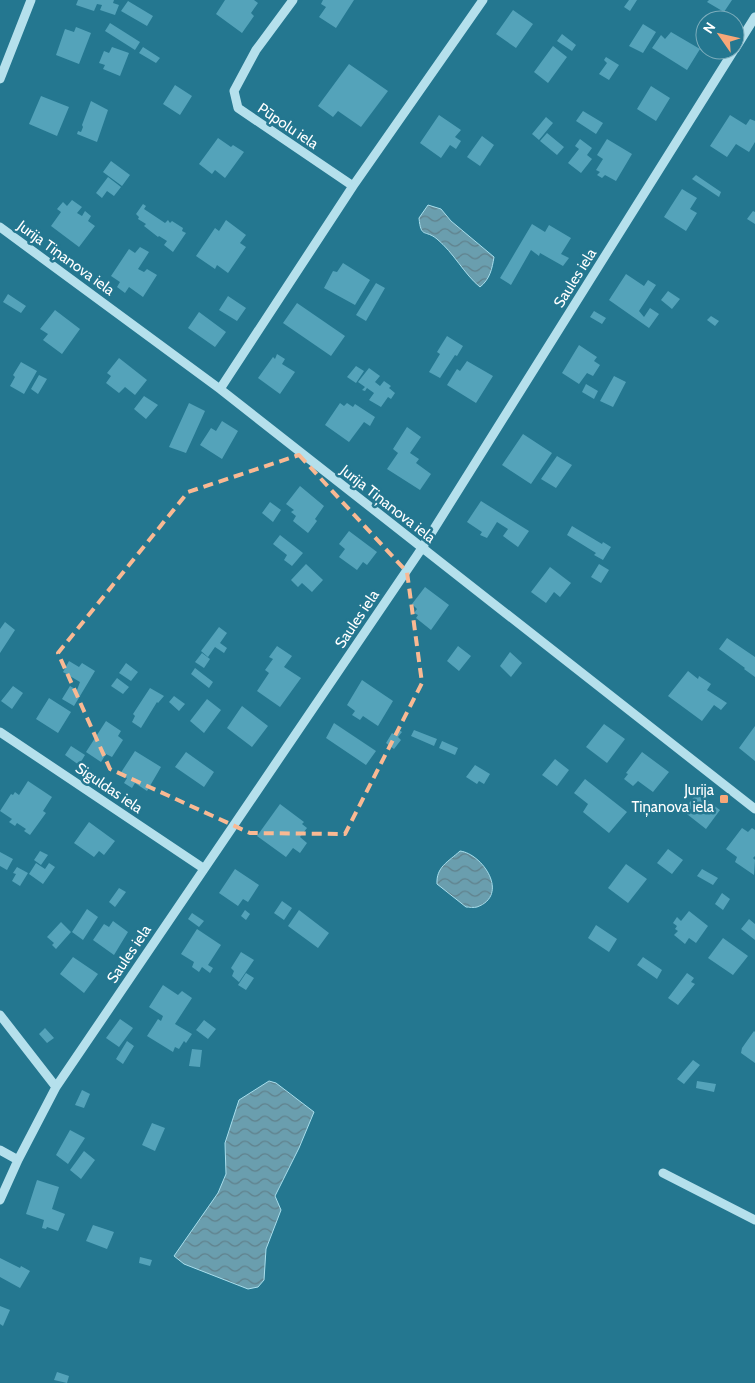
<svg xmlns="http://www.w3.org/2000/svg" width="755" height="1383" viewBox="0 0 755 1383" font-family="Cabin,sans-serif">
<style>
.water{fill:url(#water-waves);stroke:#a9dfed}
.building{fill:#54a3ba}
.lines{fill:none;stroke-linecap:round;stroke-linejoin:round}
.minor{stroke:#b5e0ec;stroke-width:9}
.marked{fill:none;stroke:#f9b993;stroke-width:4;stroke-dasharray:10 6;stroke-linejoin:round}
.poi-dot{fill:#f7a778;stroke:#247790;stroke-width:2}
.labels{text-anchor:middle;stroke-width:5;stroke-linejoin:round;paint-order:stroke}
.street-label{font-size:15px;fill:#fff;stroke:#247790}
.poi-label{font-size:15px;fill:#fff;stroke:#247790;text-anchor:end}
</style>
<defs>
<pattern id="water-waves" width="16" height="10" patternUnits="userSpaceOnUse" patternTransform="scale(1.25)"><rect width="16" height="10" fill="#6a9eae"/><path d="M0 5q4-4 8 0t8 0" fill="none" stroke="#60818c"/></pattern>
</defs>
<rect width="100%" height="100%" fill="#247790"/>
<path class="water" d="M428,205L441,209L451,221L494,257C492,269 490,279 480,287C464,274 454,253 437,239C425,229 421,239 419,218Z
M460,851C483,854 510,895 477,907C474,908 469,907 466,907L437,884C436,867 448,862 460,851Z
M269,1081L276,1083L314,1112L299,1148L275,1196L281,1210L266,1249L264,1280L258,1287L248,1289L184,1264L174,1256L218,1193L226,1174L225,1143L239,1100Z"/>
<path class="building" d="M78,0H114L113,3L119,5L115,15L100,10L102,5L97,4L94,11L76,5Z
M225,0H254L258,3L251,13L254,16L242,33L216,14Z
M323,0H354L336,28L319,17L326,7L321,4Z
M629,0H637L630,11L624,7Z
M709,0H732L724,12L707,2Z
M128,1L153,16L147,26L121,11Z
M513,10L533,24L516,48L496,34Z
M110,23L140,42L135,50L105,31Z
M643,24L656,32L643,53L629,46Z
M76,27L91,33L79,64L56,55L65,29L74,32Z
M671,32L700,49L687,70L652,48L661,35L665,39Z
M562,34L576,45L572,51L557,41Z
M553,46L567,57L548,83L534,72Z
M112,47L129,53L120,76L103,69L105,65L99,63L104,51L109,53Z
M143,47L160,58L156,63L139,53Z
M606,57L619,65L609,80L599,74L607,63L604,60Z
M349,64L388,91L361,127L338,111L333,117L318,106Z
M175,85L192,96L180,115L163,104Z
M651,86L670,98L656,121L637,109Z
M41,96L69,107L57,136L29,124Z
M91,101L108,110L97,142L77,134L78,131L81,132L83,127L82,125Z
M583,111L603,123L596,134L576,121Z
M439,115L461,130L455,137L461,141L456,149L450,145L441,158L420,143Z
M730,115L746,125L750,119L755,121V142L749,152L736,144L727,157L710,146Z
M546,117L553,123L539,140L532,134Z
M547,133L564,147L557,155L540,141Z
M482,136L494,145L480,166L467,157Z
M218,138L231,147L233,145L244,152L225,178L215,170L212,174L199,164Z
M580,139L592,148L587,155L592,159L581,173L568,163L579,149L575,146Z
M607,139L632,154L616,181L605,175L602,178L597,175L600,172L596,170L603,159L597,155Z
M111,161L130,175L122,186L103,172Z
M696,175L721,192L719,197L692,179Z
M108,177L121,187L114,196L107,191L102,198L96,193Z
M682,189L697,198L690,209L697,213L686,231L664,217Z
M72,200L82,207L77,213L82,216L85,211L91,216L88,221L95,226L79,247L51,226L61,212L57,209L63,202L67,206Z
M143,204L146,206L144,209L165,223L168,220L170,223L172,221L183,228L182,231L186,233L173,252L164,245L167,241L159,236L158,237L144,226L146,224L138,219L139,217L136,214Z
M753,211L755,212V224L747,219Z
M226,220L246,235L240,243L246,247L228,273L217,265L215,269L196,256L215,228L219,231Z
M532,224L545,232L549,225L571,238L561,254L569,258L563,266L540,253L539,256L531,250L511,285L500,278Z
M140,247L149,252L138,269L144,272L147,269L157,275L143,297L129,287L125,293L117,287L120,282L111,276L129,249L135,253Z
M343,263L370,280L355,305L324,288L333,271L337,272Z
M626,274L644,286L648,280L656,285L639,311L644,317L650,308L659,314L649,328L609,300Z
M376,283L385,288L366,321L356,315Z
M668,291L680,299L672,309L661,300Z
M8,294L26,306L21,313L3,302Z
M228,296L246,308L237,321L219,310Z
M297,303L345,336L331,356L283,323Z
M55,310L80,329L62,354L43,340L48,334L40,329Z
M594,311L606,318L602,324L590,317Z
M199,312L226,332L215,347L188,328Z
M711,316L719,321L715,326L707,320Z
M447,336L463,346L457,356L455,355L440,378L429,372L440,354L437,352Z
M579,345L597,357L594,361L600,365L593,376L587,373L579,384L562,373Z
M277,354L285,359L282,364L295,372L280,394L258,378L273,357L275,359Z
M119,358L147,380L135,395L125,387L119,393L106,383L111,376L107,373Z
M467,361L493,376L476,403L447,385L457,369L460,371Z
M21,362L37,371L24,394L10,386L15,377L13,375Z
M356,366L364,371L356,383L347,377Z
M369,368L380,376L375,382L380,386L384,381L391,386L389,388L395,393L391,399L388,397L381,407L369,400L374,393L367,388L365,391L362,390L365,387L358,382Z
M39,375L47,379L38,394L31,389Z
M614,376L626,382L613,407L600,401Z
M586,384L598,391L594,399L582,392Z
M144,396L158,405L146,419L134,409Z
M189,403L205,411L186,453L169,447Z
M340,403L344,406L347,403L353,407L355,404L375,417L370,426L364,422L349,442L325,425Z
M222,421L238,431L222,459L200,445L211,428L216,431Z
M407,427L421,437L410,453L419,459L416,463L431,474L420,490L387,469L398,453L393,449Z
M523,434L552,453L531,484L502,465Z
M557,456L572,465L556,488L541,479Z
M300,486L324,506L315,519L317,521L308,533L293,521L296,516L291,512L294,510L286,504Z
M481,501L529,531L518,547L503,536L508,529L497,522L487,538L480,535L482,532L467,522Z
M270,502L281,510L273,522L262,513Z
M572,526L602,544L603,542L611,547L603,560L594,555L596,553L567,535Z
M349,531L377,552L367,565L363,562L357,570L339,557L345,549L339,544Z
M280,535L303,553L292,566L284,560L287,555L273,544Z
M306,564L323,580L312,592L302,583L298,587L291,580Z
M599,564L609,570L601,583L591,577Z
M550,567L571,583L560,597L554,592L546,603L531,592Z
M425,587L449,605L431,630L416,618L418,615L414,613L417,609L412,604Z
M5,622L15,630L0,653V629Z
M219,627L227,633L220,643L227,648L224,653L215,647L208,657L201,651Z
M727,638L755,657V677L744,669L745,668L719,649Z
M277,646L292,656L284,667L301,678L280,707L257,691L269,673L265,670L273,659L269,657Z
M458,646L471,656L459,671L447,661Z
M510,652L522,663L511,677L500,666Z
M202,653L210,659L204,668L195,662Z
M69,661L79,667L82,663L95,671L74,706L62,699L70,686L77,690L80,682L63,672Z
M126,663L138,672L131,681L119,673Z
M195,668L213,682L209,688L191,674Z
M688,671L698,679L699,676L711,684L707,690L727,703L721,710L714,705L702,721L668,696Z
M117,678L129,687L123,694L111,686Z
M362,680L393,701L378,726L363,716L360,720L352,715L355,711L347,705Z
M13,686L23,693L12,709L1,701Z
M150,688L164,696L158,703L157,702L141,728L132,722L135,716L133,714Z
M174,696L185,704L179,711L169,702Z
M49,698L71,712L58,733L36,719Z
M207,699L221,710L204,733L190,721Z
M242,706L268,726L252,747L227,728Z
M106,721L121,731L118,736L123,740L112,757L106,754L101,762L86,752Z
M334,723L376,751L366,765L326,738Z
M604,724L625,739L607,763L586,747Z
M755,726V761L739,748Z
M399,730L402,732L398,737L401,740L394,749L386,743L392,733L395,735Z
M414,730L437,739L434,746L411,736Z
M442,741L458,748L455,755L439,748Z
M71,746L85,755L79,765L65,755Z
M135,751L161,767L147,791L135,783L132,788L124,783L127,778L120,774Z
M186,752L214,772L204,787L175,767Z
M642,752L669,772L653,792L638,781L633,786L624,779L628,774L626,773Z
M555,759L569,770L557,786L542,775Z
M475,765L490,774L484,784L479,781L477,784L466,777Z
M585,779L627,812L609,833L583,812L588,804L574,793Z
M28,781L52,797L43,811L46,813L30,835L24,831L26,829L17,823L15,826L9,822L12,819L0,811L11,794L13,795L15,792L19,795Z
M697,793L720,810L706,829L683,811Z
M280,804L304,822L302,824L307,828L300,837L307,843L300,853L293,848L286,857L257,836Z
M89,822L115,841L104,855L99,851L94,857L74,843Z
M742,828L748,832L752,828L755,830V856L753,858L755,860L754,875L735,862L737,857L726,849Z
M668,849L683,860L672,874L657,863Z
M40,851L48,855L41,865L34,860Z
M0,852L13,859L7,870L0,866Z
M36,863L45,869L49,863L55,867L43,884L29,874Z
M626,864L647,879L628,903L608,888Z
M17,867L28,873L20,886L12,881L16,874L13,873Z
M235,869L259,885L248,902L243,899L238,906L219,893Z
M702,869L718,878L713,885L697,876Z
M119,888L126,892L115,907L109,902Z
M722,893L730,899L723,910L715,904Z
M282,901L292,908L284,920L274,913Z
M87,909L98,917L83,940L72,932Z
M245,910L250,914L246,920L241,916Z
M299,910L329,933L318,948L288,926Z
M689,911L708,926L696,943L689,938L685,944L674,935L678,931L675,929L677,926L673,923L677,917L681,921Z
M192,913L204,921L199,927L188,919Z
M749,919L755,924V940L741,929Z
M113,921L128,932L114,955L93,940L104,924L109,927Z
M61,922L71,932L56,949L52,945L54,943L47,937Z
M596,925L617,939L609,952L588,938Z
M197,929L221,945L208,965L213,968L210,973L202,967L199,972L192,967L194,962L181,954Z
M723,938L748,956L733,975L708,958Z
M241,952L254,960L239,982L232,976L234,971L231,968Z
M73,957L98,974L84,993L60,974Z
M643,957L662,970L657,979L637,965Z
M246,973L254,978L246,990L238,985Z
M687,973L694,978L691,982L695,984L678,1005L668,998Z
M163,985L178,995L182,991L192,998L175,1024L192,1034L186,1043L184,1041L179,1049L175,1047L173,1052L147,1036L158,1019L161,1021L163,1016L149,1007Z
M120,1019L133,1028L119,1047L106,1038Z
M204,1020L216,1029L208,1039L196,1030Z
M45,1028L54,1038L47,1043L39,1034Z
M754,1031L755,1032V1063L741,1053L742,1048Z
M127,1041L134,1046L123,1064L116,1059Z
M192,1049L202,1050L200,1067L189,1066Z
M693,1060L700,1065L684,1084L677,1079Z
M697,1081L716,1084L714,1092L696,1088Z
M82,1090L90,1094L84,1108L75,1105Z
M152,1123L165,1128L155,1151L142,1145Z
M70,1130L85,1138L68,1164L56,1155Z
M84,1151L95,1160L81,1179L70,1170Z
M37,1180L59,1187L52,1209L65,1214L58,1231L47,1227L46,1229L42,1228L44,1220L26,1214Z
M93,1225L114,1232L107,1249L86,1241Z
M140,1257L152,1260L150,1266L139,1263Z
M0,1258L20,1268L21,1266L30,1271L20,1288L0,1277Z
M0,1306L10,1310L3,1326L0,1324Z
M57,1372L69,1376L67,1383L54,1380Z"/>
<g class="lines">
<path class="minor" d="M293,0L256,50L234,91L238,108L353,186
M735,49L755,17
M0,79L31,0
M0,227L220,389L755,809
M220,389L353,186L483,0
M0,732L203,868
M0,1015L56,1087
M0,1150L18,1160
M663,1173L755,1220
M0,1200L18,1160L56,1087L422,548L734,50"/>
</g>
<path class="marked" d="M299,455L407,572L422,683L345,834L250,833L110,769L58,653L188,492Z"/>
<rect class="poi-dot" x="719" y="794" width="10" height="10" rx="2.5"/>
<g class="labels">
<g class="street-label">
<text transform="translate(288 126) rotate(34)" y="5">Pūpolu iela</text>
<text transform="translate(66 258) rotate(36)" y="5">Jurija Tiņanova iela</text>
<text transform="translate(575 278) rotate(-58)" y="5">Saules iela</text>
<text transform="translate(388 504) rotate(38)" y="5">Jurija Tiņanova iela</text>
<text transform="translate(357 619) rotate(-56)" y="5">Saules iela</text>
<text transform="translate(109 788) rotate(34)" y="5">Siguldas iela</text>
<text transform="translate(129 954) rotate(-56)" y="5">Saules iela</text>
</g>
<g class="poi-label">
<text x="714" y="795">Jurija<tspan x="714" dy="17">Tiņanova iela</tspan></text>
</g>
</g>
<g transform="translate(720 35) rotate(304)"><circle r="24" fill="#247790" stroke="#7cadbc"/>
<path d="M0-4L9 19L0 12L-9 19Z" fill="#f7a778"/>
<text y="-8" font-size="14" font-weight="bold" text-anchor="middle" fill="#ffffff">N</text>
</g>
</svg>
